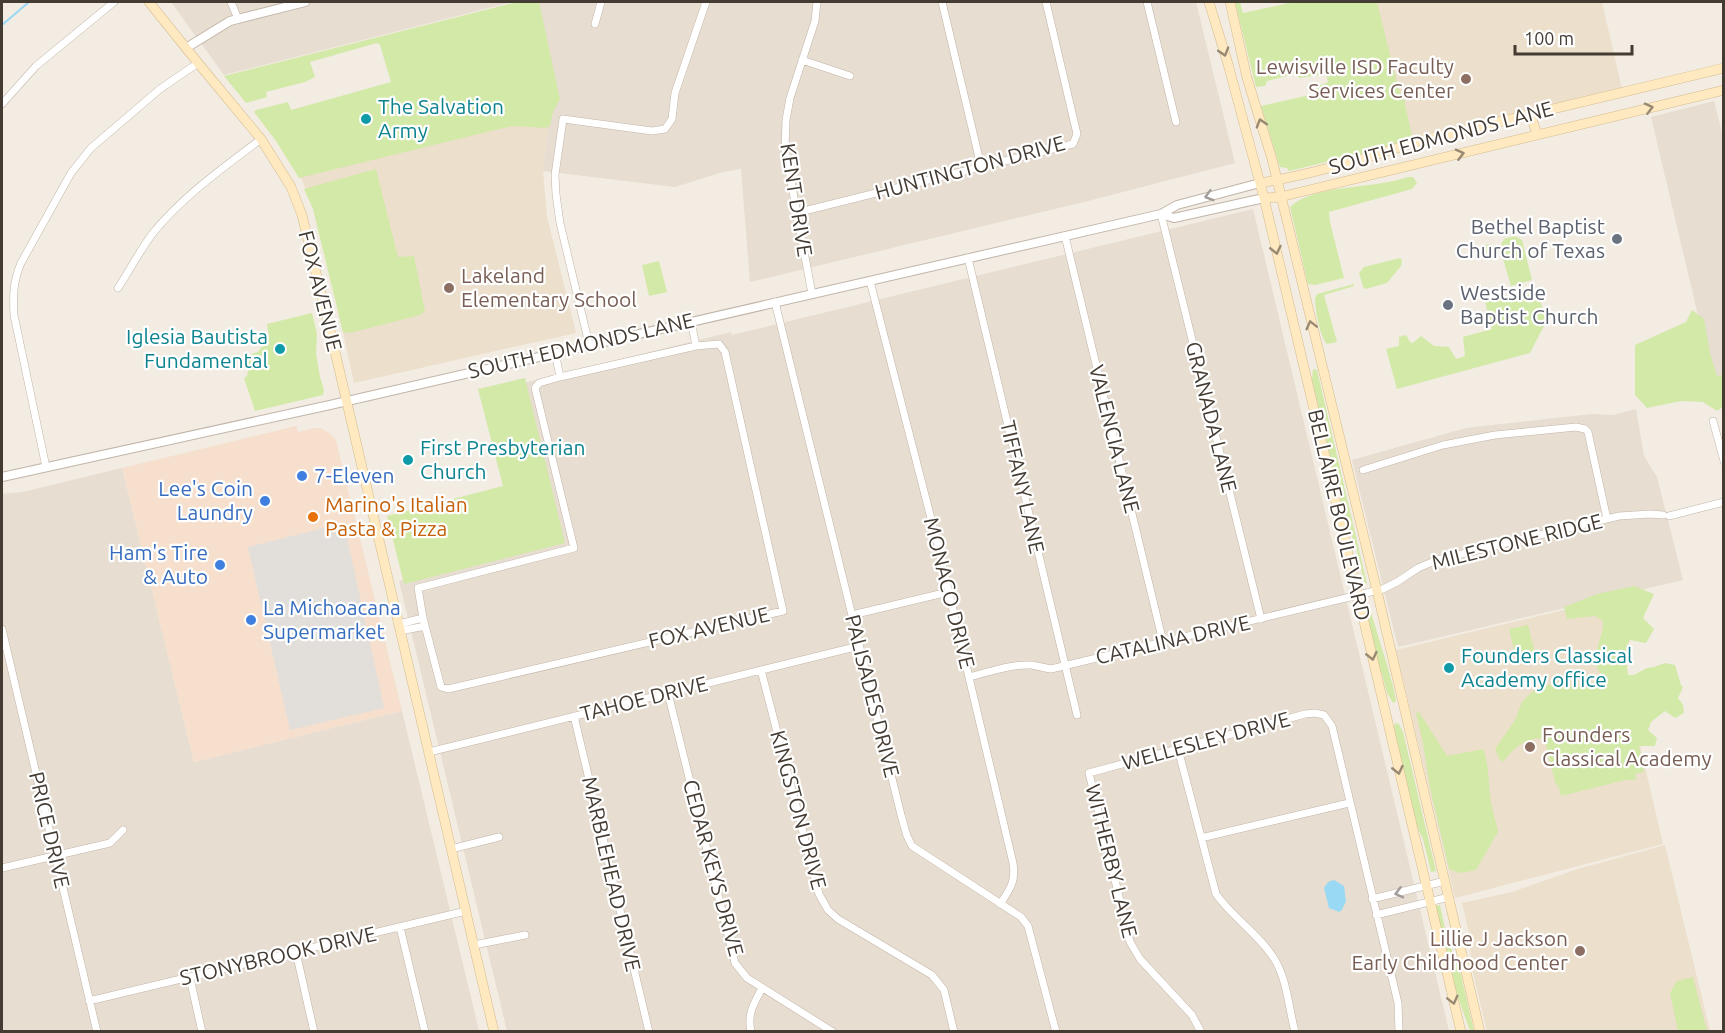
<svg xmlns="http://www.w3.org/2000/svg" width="1725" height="1033" viewBox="0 0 1725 1033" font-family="Ubuntu,sans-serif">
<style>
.residential{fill:#e7ddd0}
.commercial{fill:#f6dfcc}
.education{fill:#ecdfcb}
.green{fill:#d3e9a8}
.parking{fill:#e2dfdb}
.water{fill:#9ad9f3}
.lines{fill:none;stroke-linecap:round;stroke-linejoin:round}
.stream{stroke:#9ad9f3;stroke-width:2}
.minor-casing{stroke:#c1b5a8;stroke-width:8}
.tertiary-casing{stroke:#c1b5a8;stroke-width:10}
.secondary-casing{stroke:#d4bb8f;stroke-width:10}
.minor{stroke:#fff;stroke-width:7}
.tertiary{stroke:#fff;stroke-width:8}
.secondary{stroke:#ffe9c0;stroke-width:9}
.oneway{stroke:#988972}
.oneway2{stroke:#a29d99}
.education-dot{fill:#8d6e63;stroke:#fff;stroke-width:2}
.culture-dot{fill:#0f9aa8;stroke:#fff;stroke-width:2}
.worship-dot{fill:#6b7280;stroke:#fff;stroke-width:2}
.shop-dot{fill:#3f7fe0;stroke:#fff;stroke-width:2}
.food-dot{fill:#e8710a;stroke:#fff;stroke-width:2}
.labels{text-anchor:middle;stroke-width:4.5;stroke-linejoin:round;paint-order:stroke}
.education-label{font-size:21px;fill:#785e54;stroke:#fff;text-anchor:end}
.culture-label{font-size:21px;fill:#0d838f;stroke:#fff;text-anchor:start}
.street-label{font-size:21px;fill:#443b33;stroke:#fff}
.worship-label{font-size:21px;fill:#5b616d;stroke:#fff;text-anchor:end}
.shop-label{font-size:21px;fill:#366cbe;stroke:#fff;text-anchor:start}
.food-label{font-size:21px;fill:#c56008;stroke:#fff;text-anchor:start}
</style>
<rect width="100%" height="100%" fill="#f2ece2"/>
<path class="residential" d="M171,2H512L224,75Z
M537,2H1196L1235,163L1084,202L750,282L741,169L723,172L675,187L543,171L549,119Z
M1714,101L1724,141L1723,385L1715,387L1651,117Z
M1253,209L1449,1031H507L399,581L562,541L523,383L731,332L732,335Z
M1636,409L1644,456L1657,477L1683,580L1398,647L1352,460L1466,428L1592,414L1613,415Z
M122,468L194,762L402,711L479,1031L2,1032V494L23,492Z"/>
<path class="commercial" d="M296,426L298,432L314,428H320L328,432L336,440L402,711L194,762L122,468Z"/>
<path class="education" d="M1375,2H1602L1622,89L1408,139Z
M508,119H549L543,171L547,217L576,333L354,383L324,245L312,203L298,172Z
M1606,600L1663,844L1455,898L1396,650Z
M1665,845L1710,1031H1487L1471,965L1470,937L1462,903L1512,892L1578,869Z"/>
<path class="green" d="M517,2H539L560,99L553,112L550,126L545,128L514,126L495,130L299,178L276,141L254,112L256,110L288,102L291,110L391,82L380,45L377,43L310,62L315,77L305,82L266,92L267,97L246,103L224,76Z
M1235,2H1240L1243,13L1294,2H1377L1399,91L1403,95L1413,141L1289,171L1287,168L1280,167L1261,106L1314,94L1316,87L1328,82L1326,74L1300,78L1294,74L1267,81L1265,86L1256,87Z
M376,169L398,257L414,256L425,311L420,315L350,333L343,332L313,209L304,189Z
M1408,177H1413L1417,183L1412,189L1329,212L1330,222L1344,278L1315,285L1308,284L1290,207C1314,184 1376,189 1408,177Z
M1515,236L1522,240L1532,280L1511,286L1501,252L1484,255L1482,247L1484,245L1489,244L1494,247L1501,245L1504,239Z
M1400,258L1402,260L1401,266L1387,283L1366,289L1363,287L1359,273L1364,267Z
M659,261L667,292L649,296L642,265Z
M1354,284V286L1324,295L1337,342L1327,344C1320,337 1315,309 1315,298L1317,294L1321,293Z
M1538,292L1545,317L1547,320L1530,353L1397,389L1386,349L1399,346V337L1406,335L1410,342L1413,343L1421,336L1434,346L1449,347L1456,359L1465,356L1463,337L1492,329L1484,298L1496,294L1512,299Z
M1692,310L1704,319L1710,353L1717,376L1723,375V407L1717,411L1703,402L1681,401L1647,408L1635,395V345L1686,322Z
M312,313L317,334L316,353L320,377L324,390L323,395L255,411L244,378L247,376L249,366L246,356L258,352L269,337L267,324Z
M1313,369L1317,370L1367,584L1364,582L1356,547L1348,528L1343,510L1312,380Z
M525,378L565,543L404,584L387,516L503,486L478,389Z
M1634,586L1654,594L1643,618L1654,629L1646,643L1630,640C1623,650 1627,663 1628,675H1634L1647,668L1654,667L1665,663L1675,665L1681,685L1683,687L1678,698L1683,705L1684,713L1675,718L1665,711L1651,722L1648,730L1657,738L1655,746H1639L1644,772L1635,774L1636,780H1625L1561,796L1558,785H1556L1544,738C1523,739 1516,746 1503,762L1499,758L1495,749L1515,720L1522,702L1539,685L1542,688L1547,685L1565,683L1573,687L1606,680C1604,676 1598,671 1597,667C1592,651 1604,637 1603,621L1595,616L1567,619L1564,607L1597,594Z
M1367,606L1370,608C1378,639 1390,669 1396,700L1395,702L1393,703L1387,693L1382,674L1378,665L1366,614Z
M1528,625L1535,653L1516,658L1509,629Z
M1419,712L1447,756L1483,749C1490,766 1488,785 1491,803C1493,812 1496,822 1498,832L1476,870L1460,873L1449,869L1430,788L1423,743L1416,713Z
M1395,723L1399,724L1403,732L1436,871L1431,872L1423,839L1415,822L1393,731Z
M1440,905L1447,938L1460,971L1474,1031H1470L1455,989L1435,906Z
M1693,977L1707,1031H1678L1670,993L1677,981Z"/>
<path class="parking" d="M344,523L384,708L290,730L248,547Z"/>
<path class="water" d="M1334,880L1344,886L1346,901L1342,910L1339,912L1329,908L1324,888L1328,882Z"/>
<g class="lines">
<path class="stream" d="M2,25L29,2"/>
<defs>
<path id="minor" d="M231,2L238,19
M942,2L981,166
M1147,2L1176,122
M595,24L601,2
M802,60L850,76
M2,104L36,66L114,2
M796,213L1073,144L1077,134L1046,2
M1161,214L1261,619
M1065,236L1163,642
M968,258L1077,715
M870,281L935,534L1013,863C1016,882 1010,889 1000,904
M118,288C130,270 140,250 153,233C183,196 223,168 261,139
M812,294L785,149L786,120L790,98L815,21L817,2
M775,302L901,815L907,836L912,846L1021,917L1028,926L1056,1032
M691,321L696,346
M589,344L560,223L556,194L555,175L563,119L652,131L665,129L672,119L675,93L706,2
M719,344L725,352L783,611L448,689L441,687L423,618L418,588L574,548L535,388L539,383L560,377L696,346Z
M555,352L560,377
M1713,421L1724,461
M46,467L14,315C13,295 13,282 21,263L71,173L91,148L160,89L198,63
M1363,470L1443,445L1495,435L1576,427L1585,429L1588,432L1607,519
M1669,516L1724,502
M852,615L948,592
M399,624L423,618
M2,629L97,1032
M400,631L425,626
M761,670L819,894L828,910L838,919L932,975L944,990L954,1032
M969,677C989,672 1011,664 1032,665C1038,666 1044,668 1051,669L1383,589L1397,582L1418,568L1437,560L1619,516L1650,514L1663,515
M668,693L735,963L747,978L833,1032
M574,716L649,1032
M1178,749L1216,894C1233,918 1260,935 1275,960C1287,980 1289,1009 1295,1032
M429,752L859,646
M1201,838L1349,803
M451,849L499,837
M2,868L110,843L123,830
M1372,899L1445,881
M1376,915L1449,897
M400,927L425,1032
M474,945L525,935
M296,952L314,1032
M190,978L202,1032
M89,1001L466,911
M751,1032C747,1013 754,1004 762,988
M1201,1032L1192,1015L1140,959L1130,942L1089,773L1305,714L1315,713L1324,715L1332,726L1398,1003L1399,1032"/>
<path id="tertiary" d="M186,48L230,21L305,2
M1161,214L1174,218L1264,198
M2,477L330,405L1161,214L1177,205L1260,183"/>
<path id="secondary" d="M149,2L198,63L261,139L291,187L302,215L333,343L494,1032
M1209,2L1228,64L1264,198L1461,1032
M1230,2L1247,78L1272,159L1377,591L1480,1032
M1531,115L1537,135
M1260,183C1313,174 1365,159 1415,142L1724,68
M1264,198L1280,197L1724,90"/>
</defs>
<use href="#minor" class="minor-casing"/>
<use href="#tertiary" class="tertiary-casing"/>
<use href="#secondary" class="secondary-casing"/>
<use href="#minor" class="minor"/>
<use href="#tertiary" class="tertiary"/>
<use href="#secondary" class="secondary"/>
</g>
<defs><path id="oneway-chevron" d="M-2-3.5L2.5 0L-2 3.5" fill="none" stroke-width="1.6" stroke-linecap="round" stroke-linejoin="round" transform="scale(1.5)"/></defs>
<g class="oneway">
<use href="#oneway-chevron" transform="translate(1224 52) rotate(73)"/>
<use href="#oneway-chevron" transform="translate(1649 108) rotate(-14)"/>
<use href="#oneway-chevron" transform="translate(1261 123) rotate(-107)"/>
<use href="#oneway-chevron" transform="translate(1460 154) rotate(-14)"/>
<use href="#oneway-chevron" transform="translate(1276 250) rotate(77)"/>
<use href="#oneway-chevron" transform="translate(1311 325) rotate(-104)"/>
<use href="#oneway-chevron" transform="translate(1372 656) rotate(77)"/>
<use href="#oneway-chevron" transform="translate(1398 770) rotate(77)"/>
<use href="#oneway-chevron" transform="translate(1453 1000) rotate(76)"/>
</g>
<g class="oneway2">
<use href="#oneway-chevron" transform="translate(1209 196) rotate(164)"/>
<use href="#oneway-chevron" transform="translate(1399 893) rotate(166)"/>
</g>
<g class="education-dot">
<circle cx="1466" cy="79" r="6"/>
<circle cx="449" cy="288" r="6"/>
<circle cx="1530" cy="747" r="6"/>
<circle cx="1580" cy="951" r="6"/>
</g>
<g class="culture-dot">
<circle cx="366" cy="119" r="6"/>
<circle cx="280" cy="349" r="6"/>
<circle cx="408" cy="460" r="6"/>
<circle cx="1449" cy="668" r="6"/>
</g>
<g class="worship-dot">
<circle cx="1617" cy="239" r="6"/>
<circle cx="1448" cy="305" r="6"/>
</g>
<g class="shop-dot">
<circle cx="302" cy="476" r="6"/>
<circle cx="265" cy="501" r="6"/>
<circle cx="220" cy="565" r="6"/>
<circle cx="251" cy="620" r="6"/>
</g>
<circle class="food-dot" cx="313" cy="517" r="6"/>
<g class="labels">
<g class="education-label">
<text x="1454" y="74">Lewisville ISD Faculty<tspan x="1454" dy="24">Services Center</tspan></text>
<text x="461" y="283" text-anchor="start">Lakeland<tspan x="461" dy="24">Elementary School</tspan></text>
<text x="1542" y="742" text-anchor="start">Founders<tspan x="1542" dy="24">Classical Academy</tspan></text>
<text x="1568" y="946">Lillie J Jackson<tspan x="1568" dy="24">Early Childhood Center</tspan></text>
</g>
<g class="culture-label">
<text x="378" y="114">The Salvation<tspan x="378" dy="24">Army</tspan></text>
<text x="268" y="344" text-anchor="end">Iglesia Bautista<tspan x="268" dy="24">Fundamental</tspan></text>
<text x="420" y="455">First Presbyterian<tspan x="420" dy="24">Church</tspan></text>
<text x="1461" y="663">Founders Classical<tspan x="1461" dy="24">Academy office</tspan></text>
</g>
<g class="street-label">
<text transform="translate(1441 138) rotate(-15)" y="7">SOUTH EDMONDS LANE</text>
<text transform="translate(970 168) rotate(-15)" y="7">HUNTINGTON DRIVE</text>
<text transform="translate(796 200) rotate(81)" y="7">KENT DRIVE</text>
<text transform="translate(320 291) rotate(76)" y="7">FOX AVENUE</text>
<text transform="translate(581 346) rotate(-13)" y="7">SOUTH EDMONDS LANE</text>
<text transform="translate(1211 417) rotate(76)" y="7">GRANADA LANE</text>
<text transform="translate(1114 439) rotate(76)" y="7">VALENCIA LANE</text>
<text transform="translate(1022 487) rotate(77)" y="7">TIFFANY LANE</text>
<text transform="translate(1339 515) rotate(77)" y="7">BELLAIRE BOULEVARD</text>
<text transform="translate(1517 542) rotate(-14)" y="7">MILESTONE RIDGE</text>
<text transform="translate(949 593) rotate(76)" y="7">MONACO DRIVE</text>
<text transform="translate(709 628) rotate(-13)" y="7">FOX AVENUE</text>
<text transform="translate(1173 640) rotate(-13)" y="7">CATALINA DRIVE</text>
<text transform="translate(872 696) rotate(76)" y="7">PALISADES DRIVE</text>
<text transform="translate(644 699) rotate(-14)" y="7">TAHOE DRIVE</text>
<text transform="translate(1206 741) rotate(-15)" y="7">WELLESLEY DRIVE</text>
<text transform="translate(798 810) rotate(75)" y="7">KINGSTON DRIVE</text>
<text transform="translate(49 830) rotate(77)" y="7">PRICE DRIVE</text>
<text transform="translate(1111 861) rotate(76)" y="7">WITHERBY LANE</text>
<text transform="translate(713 868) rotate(75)" y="7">CEDAR KEYS DRIVE</text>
<text transform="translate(611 874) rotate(77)" y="7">MARBLEHEAD DRIVE</text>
<text transform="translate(278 956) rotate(-13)" y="7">STONYBROOK DRIVE</text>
</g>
<g class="worship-label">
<text x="1605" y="234">Bethel Baptist<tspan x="1605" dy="24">Church of Texas</tspan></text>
<text x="1460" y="300" text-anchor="start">Westside<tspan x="1460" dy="24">Baptist Church</tspan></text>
</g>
<g class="shop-label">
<text x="314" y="483">7-Eleven</text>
<text x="253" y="496" text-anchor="end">Lee's Coin<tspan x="253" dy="24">Laundry</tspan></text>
<text x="208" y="560" text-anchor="end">Ham's Tire<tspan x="208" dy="24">&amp; Auto</tspan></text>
<text x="263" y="615">La Michoacana<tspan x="263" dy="24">Supermarket</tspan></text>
</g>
<g class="food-label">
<text x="325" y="512">Marino's Italian<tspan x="325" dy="24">Pasta &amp; Pizza</tspan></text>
</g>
</g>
<rect width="1725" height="1033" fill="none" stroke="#443b33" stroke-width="6"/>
<path d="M1515 45v9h117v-9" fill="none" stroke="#443b33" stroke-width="3"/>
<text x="1524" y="45" font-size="18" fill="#443b33" stroke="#ffffff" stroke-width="4.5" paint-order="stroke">100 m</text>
</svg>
